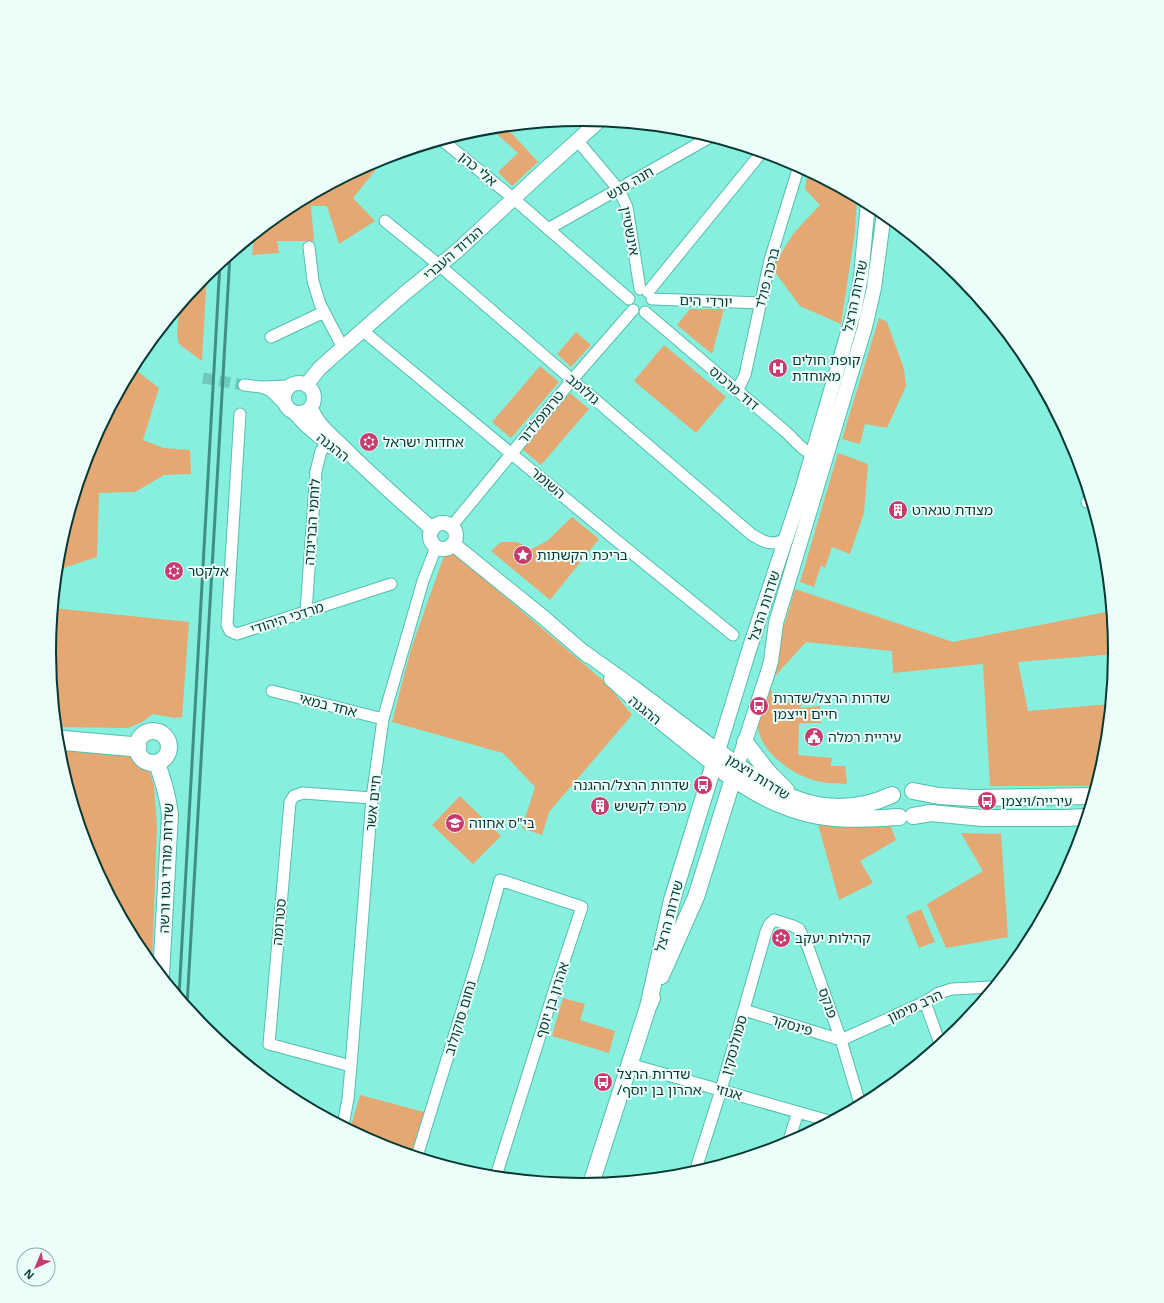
<svg xmlns="http://www.w3.org/2000/svg" width="1164" height="1303" viewBox="0 0 1164 1303" font-family="Georgia,'Noto Sans Hebrew',serif">
<style>
.green{fill:#e5a872}
.lines{fill:none;stroke-linecap:round;stroke-linejoin:round}
.minor-tunnel{stroke:#6dcabc;stroke-width:11;stroke-dasharray:11 5.5;stroke-linecap:butt}
.minor-casing{stroke:#54beae;stroke-width:13}
.tertiary-casing{stroke:#54beae;stroke-width:16}
.secondary-casing{stroke:#54beae;stroke-width:18}
.trunk-casing{stroke:#54beae;stroke-width:21}
.minor{stroke:#fff;stroke-width:11}
.tertiary{stroke:#fff;stroke-width:14}
.secondary{stroke:#fff;stroke-width:16}
.trunk{stroke:#fff;stroke-width:19}
.rail{stroke:#438e83;stroke-width:3}
.labels{text-anchor:middle;stroke-width:4;stroke-linejoin:round;paint-order:stroke}
.street-label{font-size:14px;fill:#083832;stroke:#ecfefa}
.poi-label{font-size:14px;fill:#083832;stroke:#ecfefa;text-anchor:start}
.rim{fill:none;stroke:#083832;stroke-width:2}
</style>
<rect width="100%" height="100%" fill="#86efde"/>
<path class="green" d="M505,126L538,162L512,186L498,172L518,153L490,128Z
M386,157L353,198L375,221L339,244L327,206H311L314,241H277L279,253L252,255L254,235L286,208L378,159Z
M808,171L857,197L855,232L841,324L800,306L772,268L793,234L820,205L805,189Z
M207,273L202,361L179,344L177,335L178,321L180,305Z
M690,309H724L712,354L677,325Z
M879,318L887,322L904,369L906,386L887,428L865,424L860,444L842,439Z
M576,332L591,345L571,367L557,354Z
M664,345L726,397L696,433L634,381Z
M540,366L559,382L511,438L492,422Z
M132,367L159,388L143,440L164,448L190,450L191,474L164,475L135,492L99,493L97,557L57,570L59,547L90,447Z
M570,393L589,409L541,465L522,449Z
M838,453L868,464L864,513L850,554L832,547L825,568L821,565L814,587L800,582Z
M572,517L599,539L550,600L491,551L501,542H517L532,549L547,541Z
M445,553L455,554L606,683L632,715L549,812L542,835L522,828L535,787L503,753L392,722L411,649Z
M795,589L953,642L1111,611L1115,654L1018,662L1028,711L1110,704L1105,756L1096,786H990L983,664L893,673L892,651L806,642L776,675L770,673Z
M53,608L189,622L182,717L175,718L153,714L142,722L128,728L56,727L49,651Z
M766,689L772,690V703L801,700V708L820,706L821,723H799L798,755L832,758L831,766H845L847,784C839,783 830,784 822,782C797,778 762,755 758,728C757,715 763,701 766,689Z
M58,748L131,752L136,763L150,772L154,786L157,826L152,963L139,947L89,855L59,755Z
M460,796L501,836L473,864L432,825Z
M889,822L896,840L860,861L873,883L839,900L818,824Z
M961,833L1001,834L1008,937L946,948L927,904L983,871Z
M921,909L935,942L919,948L906,916Z
M563,998L585,1004L580,1020L615,1031L609,1053L552,1036Z
M360,1095L424,1112L411,1154L378,1144L350,1129Z"/>
<g class="lines">
<path class="minor-tunnel" d="M203,378L244,385"/>
<defs>
<path id="minor" d="M442,140L514,199L629,299
M577,140L619,190L627,207L640,289
M385,221L439,265L751,534C762,541 773,548 786,538
M548,229L712,136
M309,247L313,281L320,304L343,348
M648,292L762,152
M652,299L761,303
M645,312L786,432C798,443 803,453 819,455
M363,331L611,536L733,635
M271,337L324,312
M244,385L261,387L290,386
M261,387L271,391L286,406
M737,391L745,375L770,260L799,166
M240,414L227,625L230,631L237,634L391,584
M1087,502L1090,498
M451,527L572,380L633,310
M306,612L316,471L321,451L333,438
M272,691L383,719
M925,1002L940,1044
M744,1010L841,1040L925,1002L939,993L952,989L993,987
M629,1064L829,1121
M351,1066L269,1044L290,802L294,796L303,793L372,798
M343,1125L348,1099L351,1066L372,798L383,719L423,581L436,547
M788,1143L798,1112
M417,1156L478,959L500,880L582,907L555,988L496,1176
M695,1172L721,1090L766,932L769,925L774,920L793,926L799,929L808,947L841,1040L860,1104"/>
<path id="tertiary" d="M284 398a15 15 0 1 1 30 0a15 15 0 1 1-30 0Z
M306,385L319,369L331,358L405,293L457,251L540,174L600,120
M311,407C315,423 332,436 343,447C372,476 402,502 432,529
M295,413L306,425L332,447
M430 536a13 13 0 1 1 26 0a13 13 0 1 1-26 0Z
M453,544L543,617L588,656
M581,650L633,687L718,751L750,647L802,490L854,312L861,276L868,203
M611,679L642,707L714,765
M737,766L768,672L771,661L776,623L865,327L874,288L884,213"/>
<path id="secondary" d="M137 747a16 16 0 1 1 32 0a16 16 0 1 1-32 0Z
M745,742L768,772L786,790
M157,763C163,781 168,796 170,815L161,975
M725,773C758,796 793,815 834,818C856,820 878,818 899,817
M913,791L939,796L973,798L1093,796
M913,816L931,813L982,818H1066L1086,817
M661,976L696,897L737,766
M648,1007L672,900L718,751C772,793 824,826 892,795
M591,1184L648,1007L652,998"/>
<path id="trunk" d="M58,740L137,747"/>
</defs>
<use href="#minor" class="minor-casing"/>
<use href="#tertiary" class="tertiary-casing"/>
<use href="#secondary" class="secondary-casing"/>
<use href="#trunk" class="trunk-casing"/>
<use href="#minor" class="minor"/>
<use href="#tertiary" class="tertiary"/>
<use href="#secondary" class="secondary"/>
<use href="#trunk" class="trunk"/>
<path class="rail" d="M179,996L220,262
M187,1006L230,254"/>
</g>
<defs>
<symbol id="hospital-disc" viewBox="-11 -11 22 22"><circle r="9.5" fill="#c73b6f" stroke="#ecfefa"/><path d="M-5-5h3v3.5h4V-5h3V5h-3V1.5h-4V5h-3Z" fill="#fff"/></symbol>
<symbol id="synagogue-disc" viewBox="-11 -11 22 22"><circle r="9.5" fill="#c73b6f" stroke="#ecfefa"/><path d="M0-6.5L5.6 3.2H-5.6ZM0 6.5L5.6-3.2H-5.6Z" fill="#fff"/></symbol>
<symbol id="building-disc" viewBox="-11 -11 22 22"><circle r="9.5" fill="#c73b6f" stroke="#ecfefa"/><path d="M-4-6H4V6H1V3H-1V6H-4ZM-2.5-4.3h1.7v1.8h-1.7ZM.8-4.3h1.7v1.8H.8ZM-2.5-1h1.7V.8h-1.7ZM.8-1h1.7V.8H.8Z" fill="#fff"/></symbol>
<symbol id="sight-disc" viewBox="-11 -11 22 22"><circle r="9.5" fill="#c73b6f" stroke="#ecfefa"/><path d="M0-6L1.8-2.2L6-1.7L2.9 1.2L3.7 5.4L0 3.3L-3.7 5.4L-2.9 1.2L-6-1.7L-1.8-2.2Z" fill="#fff"/></symbol>
<symbol id="bus-disc" viewBox="-11 -11 22 22"><circle r="9.5" fill="#c73b6f" stroke="#ecfefa"/><path d="M-5-6H5V4H4V6H2V4H-2V6H-4V4H-5ZM-3.5-4V0h7V-4ZM-3.5 1.2v1.5H-2V1.2ZM2 1.2v1.5H3.5V1.2Z" fill="#fff"/></symbol>
<symbol id="civic-disc" viewBox="-11 -11 22 22"><circle r="9.5" fill="#c73b6f" stroke="#ecfefa"/><path d="M-.6-6.5H3V-4.5H.6V-3L4-1V1h2V6H-6V1h2V-1L-.6-3ZM-1.2 2.5V6h2.4V2.5Z" fill="#fff"/></symbol>
<symbol id="school-disc" viewBox="-11 -11 22 22"><circle r="9.5" fill="#c73b6f" stroke="#ecfefa"/><path d="M0-5L7-2L0 1L-7-2ZM-4 1L0 2.5L4 1V4Q0 6-4 4Z" fill="#fff"/></symbol>
</defs>
<g fill-rule="evenodd">
<use href="#hospital-disc" x="767" y="357" width="22" height="22"/>
<use href="#synagogue-disc" x="358" y="431" width="22" height="22"/>
<use href="#building-disc" x="887" y="499" width="22" height="22"/>
<use href="#sight-disc" x="512" y="544" width="22" height="22"/>
<use href="#synagogue-disc" x="163" y="560" width="22" height="22"/>
<use href="#bus-disc" x="748" y="695" width="22" height="22"/>
<use href="#civic-disc" x="803" y="726" width="22" height="22"/>
<use href="#bus-disc" x="692" y="774" width="22" height="22"/>
<use href="#bus-disc" x="976" y="790" width="22" height="22"/>
<use href="#building-disc" x="589" y="795" width="22" height="22"/>
<use href="#school-disc" x="444" y="812" width="22" height="22"/>
<use href="#synagogue-disc" x="770" y="927" width="22" height="22"/>
<use href="#bus-disc" x="592" y="1071" width="22" height="22"/>
</g>
<g class="labels">
<g class="street-label">
<text transform="translate(478 169) rotate(40)" y="5">אלי כהן</text>
<text transform="translate(630 183) rotate(-30)" y="5">חנה סנש</text>
<text transform="translate(630 231) rotate(79)" y="5">אינשטיין</text>
<text transform="translate(453 253) rotate(-41)" y="5">הגדוד העברי</text>
<text transform="translate(767 278) rotate(-76)" y="5">ברכה פולד</text>
<text transform="translate(855 296) rotate(-78)" y="5">שדרות הרצל</text>
<text transform="translate(706 301) rotate(2)" y="5">יורדי הים</text>
<text transform="translate(734 388) rotate(40)" y="5">דוד מרכוס</text>
<text transform="translate(583 389) rotate(41)" y="5">גולומב</text>
<text transform="translate(541 417) rotate(-51)" y="5">טרומפלדור</text>
<text transform="translate(333 447) rotate(38)" y="5">ההגנה</text>
<text transform="translate(548 483) rotate(40)" y="5">השומר</text>
<text transform="translate(312 522) rotate(-86)" y="5">לוחמי הבריגדה</text>
<text transform="translate(764 606) rotate(-72)" y="5">שדרות הרצל</text>
<text transform="translate(287 618) rotate(-18)" y="5">מרדכי היהודי</text>
<text transform="translate(328 705) rotate(14)" y="5">אחד במאי</text>
<text transform="translate(645 710) rotate(39)" y="5">ההגנה</text>
<text transform="translate(758 777) rotate(32)" y="5">שדרות ויצמן</text>
<text transform="translate(373 803) rotate(-84)" y="5">חיים אשר</text>
<text transform="translate(166 868) rotate(-88)" y="5">שדרות מורדי גטו ורשה</text>
<text transform="translate(669 916) rotate(-75)" y="5">שדרות הרצל</text>
<text transform="translate(279 922) rotate(-85)" y="5">סטרומה</text>
<text transform="translate(552 1000) rotate(-72)" y="5">אהרון בן יוסף</text>
<text transform="translate(828 1003) rotate(70)" y="5">פנקס</text>
<text transform="translate(915 1006) rotate(-25)" y="5">הרב מימון</text>
<text transform="translate(460 1018) rotate(-73)" y="5">נחום סוקולוב</text>
<text transform="translate(792 1025) rotate(17)" y="5">פינסקר</text>
<text transform="translate(734 1045) rotate(-74)" y="5">סמולנסקין</text>
<text transform="translate(729 1092) rotate(16)" y="5">אגוזי</text>
</g>
<g class="poi-label">
<text x="792" y="365">קופת חולים<tspan x="792" dy="16">מאוחדת</tspan></text>
<text x="383" y="447">אחדות ישראל</text>
<text x="912" y="515">מצודת טגארט</text>
<text x="537" y="560">בריכת הקשתות</text>
<text x="188" y="576">אלקטר</text>
<text x="773" y="703">שדרות הרצל/שדרות<tspan x="773" dy="16">חיים וייצמן</tspan></text>
<text x="828" y="742">עיריית רמלה</text>
<text x="689" y="790" text-anchor="end">שדרות הרצל/ההגנה</text>
<text x="1001" y="806">עירייה/ויצמן</text>
<text x="614" y="811">מרכז לקשיש</text>
<text x="469" y="828">בי"ס אחווה</text>
<text x="795" y="943">קהילות יעקב</text>
<text x="617" y="1079">שדרות הרצל<tspan x="617" dy="16">/אהרון בן יוסף</tspan></text>
</g>
</g>
<path d="M0 0H1164V1303H0ZM56 652a526 526 0 1 1 1052 0a526 526 0 1 1-1052 0Z" fill="#ecfefa" fill-rule="evenodd"/>
<path class="rim" d="M56 652a526 526 0 1 1 1052 0a526 526 0 1 1-1052 0Z"/>
<g transform="translate(36 1267) rotate(224)"><circle r="19" fill="#ecfefa" stroke="#91afaa"/>
<path d="M0-3L7 15L0 10L-7 15Z" fill="#c73b6f"/>
<text y="-6" font-size="11" font-weight="bold" text-anchor="middle" fill="#083832">N</text>
</g>
</svg>
